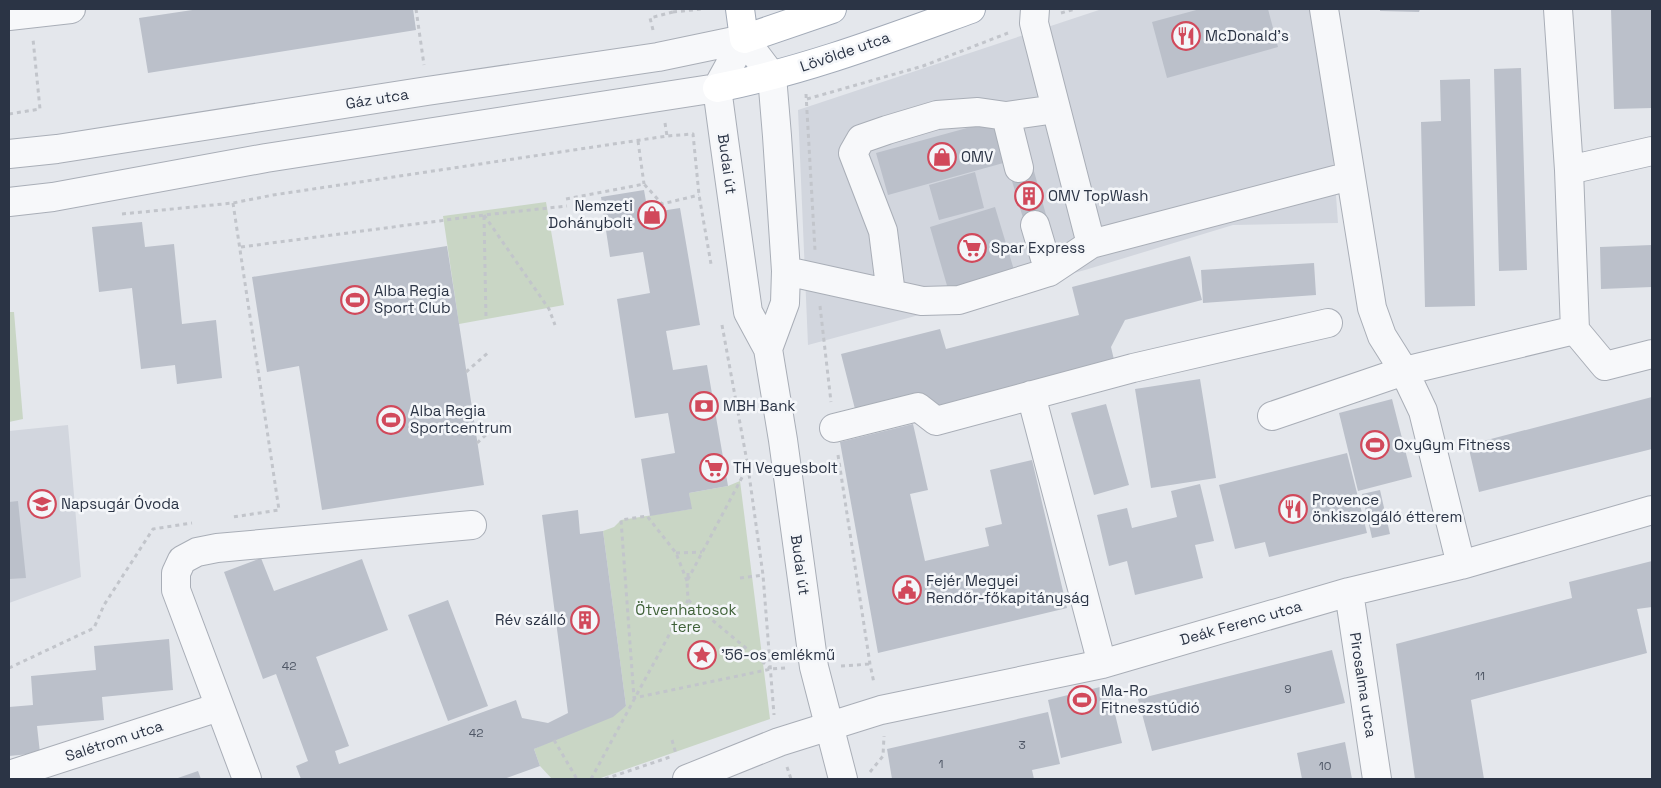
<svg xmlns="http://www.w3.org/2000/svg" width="1661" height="788" viewBox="0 0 1661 788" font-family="'Space Grotesk',sans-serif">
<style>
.built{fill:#d2d6de}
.green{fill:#c9d6c5}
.building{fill:#bbc0ca}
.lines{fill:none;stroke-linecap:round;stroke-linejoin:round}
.minor-casing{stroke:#a9aeb7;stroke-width:30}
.major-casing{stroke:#a3abb8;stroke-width:30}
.path{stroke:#c2c5cb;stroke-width:3;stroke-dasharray:4 4;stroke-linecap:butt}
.minor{stroke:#f7f8fa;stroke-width:28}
.major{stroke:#fff;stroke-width:28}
.labels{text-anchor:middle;stroke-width:5;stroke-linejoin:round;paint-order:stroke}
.number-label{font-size:12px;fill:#4f5766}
.poi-label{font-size:15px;fill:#2b3445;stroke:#f4f6f9;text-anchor:start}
.street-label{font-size:15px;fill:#2b3445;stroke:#f4f6f9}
.park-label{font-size:15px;fill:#3f6138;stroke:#f4f6f9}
</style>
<rect width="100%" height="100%" fill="#e4e7ec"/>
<path class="built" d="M1102,9H1315L1327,71L1338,223L1233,225L1085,270L808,345L798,110Z
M68,425L81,577L9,603V431Z"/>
<path class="green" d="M546,202L564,305L459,324L443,216Z
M9,312H14L23,419L9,422Z
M740,481L770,719L598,779H552L540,766L534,749L626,706L603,531L614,527L621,520L691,509L689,493L728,486Z"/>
<path class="building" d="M199,9H413L416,30L148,73L139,18Z
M1200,9H1268L1278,47L1167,78L1152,22Z
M1380,9H1420L1419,12L1380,11Z
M1611,9H1652V108L1614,109Z
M1521,68L1527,270L1499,271L1494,69Z
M1470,79L1475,306L1425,307L1421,122L1441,121L1440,80Z
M996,120L1007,162L888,195L876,153Z
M1032,164L1048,222L1026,228L1009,171Z
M975,172L984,208L939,220L929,185Z
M644,190L648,213L680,208L700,325L666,331L673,370L707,365L728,486L689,493L692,509L650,516L641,459L675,453L668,413L635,418L617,299L650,293L643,252L610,257L601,197Z
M995,207L1014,270L948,289L930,227Z
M142,222L145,247L174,244L182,324L216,320L222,378L177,384L175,365L141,369L132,288L99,292L92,227Z
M1652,245V287L1601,289L1600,247Z
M447,246L484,485L322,510L299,366L267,372L252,277Z
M1190,256L1202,300L1125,320L1111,347L1115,364L940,410L917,393L855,409L841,354L940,329L946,349L1079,315L1072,287Z
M1314,263L1316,295L1203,303L1201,270Z
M1200,379L1216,478L1151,488L1135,389Z
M1652,397V449L1479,492L1468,445Z
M1392,399L1412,477L1358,491L1339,413Z
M1106,404L1129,485L1094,495L1071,413Z
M913,424L928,490L910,494L925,561L989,546L985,528L1002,524L990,470L1032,460L1067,608L878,653L840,442Z
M1347,453L1367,533L1269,557L1265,542L1235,549L1219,485Z
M1200,484L1214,541L1195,545L1203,578L1135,595L1127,561L1109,566L1097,515L1127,508L1132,528L1177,517L1171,491Z
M1380,490L1390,534L1372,538L1362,494Z
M18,501L26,578L9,579V502Z
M578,510L580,534L603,531L626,706L613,717L534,749L540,766L504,779H301L296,766L308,761L276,674L263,679L224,572L261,558L274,591L362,559L388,630L316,657L349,746L335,751L339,764L516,700L522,718L548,723L568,713L542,515Z
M1652,561V607L1637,609L1647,653L1471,700L1484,779H1415L1396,644L1572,598L1569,582Z
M448,600L488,706L448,721L408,615Z
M169,639L173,690L102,697L104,720L37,726L40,753L9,756V707L33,705L31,676L96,670L94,646Z
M1332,650L1345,703L1152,751L1138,699Z
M1108,685L1122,743L1061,758L1048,700Z
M1048,712L1060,764L1032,770L1034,779H997L996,778L989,779H892L887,749Z
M1345,742L1352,779H1302L1297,753Z
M198,771L201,779H175Z"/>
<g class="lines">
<defs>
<path id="minor" d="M1035,9L1034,23L1091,244
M1324,9L1372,308L1382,336L1404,371L1423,411L1461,565
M1558,9L1569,170
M9,16L71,9
M744,39L717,88L724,140L748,312L768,349L783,440L814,667L843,779
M744,39L772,76L777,136L786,271L785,303L768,349
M1006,116L1019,168
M1652,151L1569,170L1575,330L1605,366L1652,354
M9,154L57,149L427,91L658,57L744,39
M9,202L53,197L266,158L717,88
M1035,225L1049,272
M786,271L922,301L959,300L1049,272L1091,244L1350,176
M891,294L883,231L853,153L861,139L887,130L937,115L978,112L1006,116L1056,109
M1031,395L1102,664
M1272,416L1404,371L1575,330
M834,428L918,407L936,421L1133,368L1328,323
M1349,592L1377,779
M9,775L219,707
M247,779L176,590V573L182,560L197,552L217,548L472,525
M687,779L779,742L881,710L1102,664L1349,592L1461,565L1652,510"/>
<path id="major" d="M740,9L744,39L832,9
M717,88C804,71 888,39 971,9"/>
</defs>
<use href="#minor" class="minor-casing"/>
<use href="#major" class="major-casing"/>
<path class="path" d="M416,9L424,65
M673,12L702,9
M1061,13L1075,9
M653,30L650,18L673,12V9
M806,94L815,250
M807,99L923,66L1008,33
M9,114L40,109L33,39
M665,123L667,136
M638,141L644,184
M566,199L644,184L662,204L699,195
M233,203L279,510L233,517
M122,214L233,203L273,195L667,136L693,134L699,195L711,264
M484,215L549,309L555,325
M484,216L486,319
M241,247L484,215L567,206
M820,306L831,402
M722,325L748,467L763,575L774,715
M466,372L490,351
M477,443L501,421
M838,455L870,664L874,683
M676,553L702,552
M688,577V570
M740,578L763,575
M687,581L676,553L647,516L621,520L634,698L771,669L787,668
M688,600L770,668
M841,666L870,664
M9,668L94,628L104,605L153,529L192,523
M554,740L577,779
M672,740L676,754
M787,767L791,779
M870,772L883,756L884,736
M591,779L688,600L687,581L747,468
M605,779L670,757"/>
<use href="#minor" class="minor"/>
<use href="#major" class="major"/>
</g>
<defs>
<symbol id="restaurant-ring" viewBox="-11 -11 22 22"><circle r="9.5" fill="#f4f6f9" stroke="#d1495b" stroke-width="1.5"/><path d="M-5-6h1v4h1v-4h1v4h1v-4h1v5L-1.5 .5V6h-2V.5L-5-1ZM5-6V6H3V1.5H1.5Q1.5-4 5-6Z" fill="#d1495b"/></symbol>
<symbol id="shop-ring" viewBox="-11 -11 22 22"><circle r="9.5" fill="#f4f6f9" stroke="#d1495b" stroke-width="1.5"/><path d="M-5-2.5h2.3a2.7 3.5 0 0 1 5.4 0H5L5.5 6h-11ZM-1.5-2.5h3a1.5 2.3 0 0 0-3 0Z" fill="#d1495b"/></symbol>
<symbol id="building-ring" viewBox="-11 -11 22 22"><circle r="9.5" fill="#f4f6f9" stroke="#d1495b" stroke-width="1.5"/><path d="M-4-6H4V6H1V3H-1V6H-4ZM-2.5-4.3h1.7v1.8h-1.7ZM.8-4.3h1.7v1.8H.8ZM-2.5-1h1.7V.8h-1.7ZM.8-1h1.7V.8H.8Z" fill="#d1495b"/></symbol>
<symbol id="supermarket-ring" viewBox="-11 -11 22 22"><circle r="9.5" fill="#f4f6f9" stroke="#d1495b" stroke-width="1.5"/><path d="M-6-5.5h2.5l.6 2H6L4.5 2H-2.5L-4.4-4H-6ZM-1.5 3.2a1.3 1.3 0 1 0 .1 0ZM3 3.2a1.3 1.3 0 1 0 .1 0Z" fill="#d1495b"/></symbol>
<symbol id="stadium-ring" viewBox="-11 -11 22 22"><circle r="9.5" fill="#f4f6f9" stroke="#d1495b" stroke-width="1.5"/><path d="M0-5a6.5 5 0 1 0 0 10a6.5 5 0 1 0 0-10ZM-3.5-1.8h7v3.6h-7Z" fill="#d1495b"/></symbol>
<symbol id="bank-ring" viewBox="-11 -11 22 22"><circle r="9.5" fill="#f4f6f9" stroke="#d1495b" stroke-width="1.5"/><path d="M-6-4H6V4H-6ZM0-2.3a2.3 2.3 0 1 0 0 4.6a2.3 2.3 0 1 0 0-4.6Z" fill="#d1495b"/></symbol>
<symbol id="school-ring" viewBox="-11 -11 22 22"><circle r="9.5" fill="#f4f6f9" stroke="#d1495b" stroke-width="1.5"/><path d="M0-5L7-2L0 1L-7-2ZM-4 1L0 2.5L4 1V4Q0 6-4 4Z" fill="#d1495b"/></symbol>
<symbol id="civic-ring" viewBox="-11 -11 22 22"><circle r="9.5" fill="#f4f6f9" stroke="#d1495b" stroke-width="1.5"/><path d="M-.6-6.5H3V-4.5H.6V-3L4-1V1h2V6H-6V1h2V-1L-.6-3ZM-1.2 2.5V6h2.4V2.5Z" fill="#d1495b"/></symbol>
<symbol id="sight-ring" viewBox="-11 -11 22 22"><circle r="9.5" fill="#f4f6f9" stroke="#d1495b" stroke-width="1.5"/><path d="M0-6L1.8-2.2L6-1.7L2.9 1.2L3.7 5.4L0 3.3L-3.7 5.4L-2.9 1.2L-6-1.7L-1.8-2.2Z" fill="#d1495b"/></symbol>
</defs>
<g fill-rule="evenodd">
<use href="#restaurant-ring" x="1170" y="20" width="32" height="32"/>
<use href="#shop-ring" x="926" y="141" width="32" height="32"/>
<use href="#building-ring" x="1013" y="180" width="32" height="32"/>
<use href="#shop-ring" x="636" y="199" width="32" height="32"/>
<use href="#supermarket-ring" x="956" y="232" width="32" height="32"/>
<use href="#stadium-ring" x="339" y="284" width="32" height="32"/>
<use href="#bank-ring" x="688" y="390" width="32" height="32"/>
<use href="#stadium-ring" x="375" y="404" width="32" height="32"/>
<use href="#stadium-ring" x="1359" y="429" width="32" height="32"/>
<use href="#supermarket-ring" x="698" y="452" width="32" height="32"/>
<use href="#school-ring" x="26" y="488" width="32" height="32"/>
<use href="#restaurant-ring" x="1277" y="493" width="32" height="32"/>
<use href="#civic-ring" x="891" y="574" width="32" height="32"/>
<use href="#building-ring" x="569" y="604" width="32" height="32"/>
<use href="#sight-ring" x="686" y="639" width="32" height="32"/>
<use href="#stadium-ring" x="1066" y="684" width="32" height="32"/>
</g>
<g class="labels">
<g class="number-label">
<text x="289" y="670">42</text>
<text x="1480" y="680">11</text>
<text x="1288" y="693">9</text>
<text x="476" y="737">42</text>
<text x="1022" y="749">3</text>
<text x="941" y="768">1</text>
<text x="1325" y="770">10</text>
</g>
<g class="poi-label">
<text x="1205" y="41">McDonald's</text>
<text x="961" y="162">OMV</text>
<text x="1048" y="201">OMV TopWash</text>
<text x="633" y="211" text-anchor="end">Nemzeti<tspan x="633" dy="17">Dohánybolt</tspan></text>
<text x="991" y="253">Spar Express</text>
<text x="374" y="296">Alba Regia<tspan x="374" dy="17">Sport Club</tspan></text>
<text x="723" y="411">MBH Bank</text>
<text x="410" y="416">Alba Regia<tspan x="410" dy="17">Sportcentrum</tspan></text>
<text x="1394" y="450">OxyGym Fitness</text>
<text x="733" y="473">TH Vegyesbolt</text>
<text x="1312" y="505">Provence<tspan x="1312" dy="17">önkiszolgáló étterem</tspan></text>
<text x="61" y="509">Napsugár Óvoda</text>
<text x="926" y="586">Fejér Megyei<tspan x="926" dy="17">Rendőr-főkapitányság</tspan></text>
<text x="566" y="625" text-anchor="end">Rév szálló</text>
<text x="721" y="660">'56-os emlékmű</text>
<text x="1101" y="696">Ma-Ro<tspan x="1101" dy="17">Fitneszstúdió</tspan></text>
</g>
<g class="street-label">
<text transform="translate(845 52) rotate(-19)" y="5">Lövölde utca</text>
<text transform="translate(377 99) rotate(-9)" y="5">Gáz utca</text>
<text transform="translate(727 164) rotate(82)" y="5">Budai út</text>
<text transform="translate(800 565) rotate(82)" y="5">Budai út</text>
<text transform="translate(1241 623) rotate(-16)" y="5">Deák Ferenc utca</text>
<text transform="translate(1363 685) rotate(81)" y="5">Pirosalma utca</text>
<text transform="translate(114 741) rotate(-18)" y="5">Salétrom utca</text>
</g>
<g class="park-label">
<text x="686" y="615">Ötvenhatosok<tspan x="686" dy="17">tere</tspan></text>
</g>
</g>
<rect width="1661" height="788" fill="none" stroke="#2b3445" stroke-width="20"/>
</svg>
